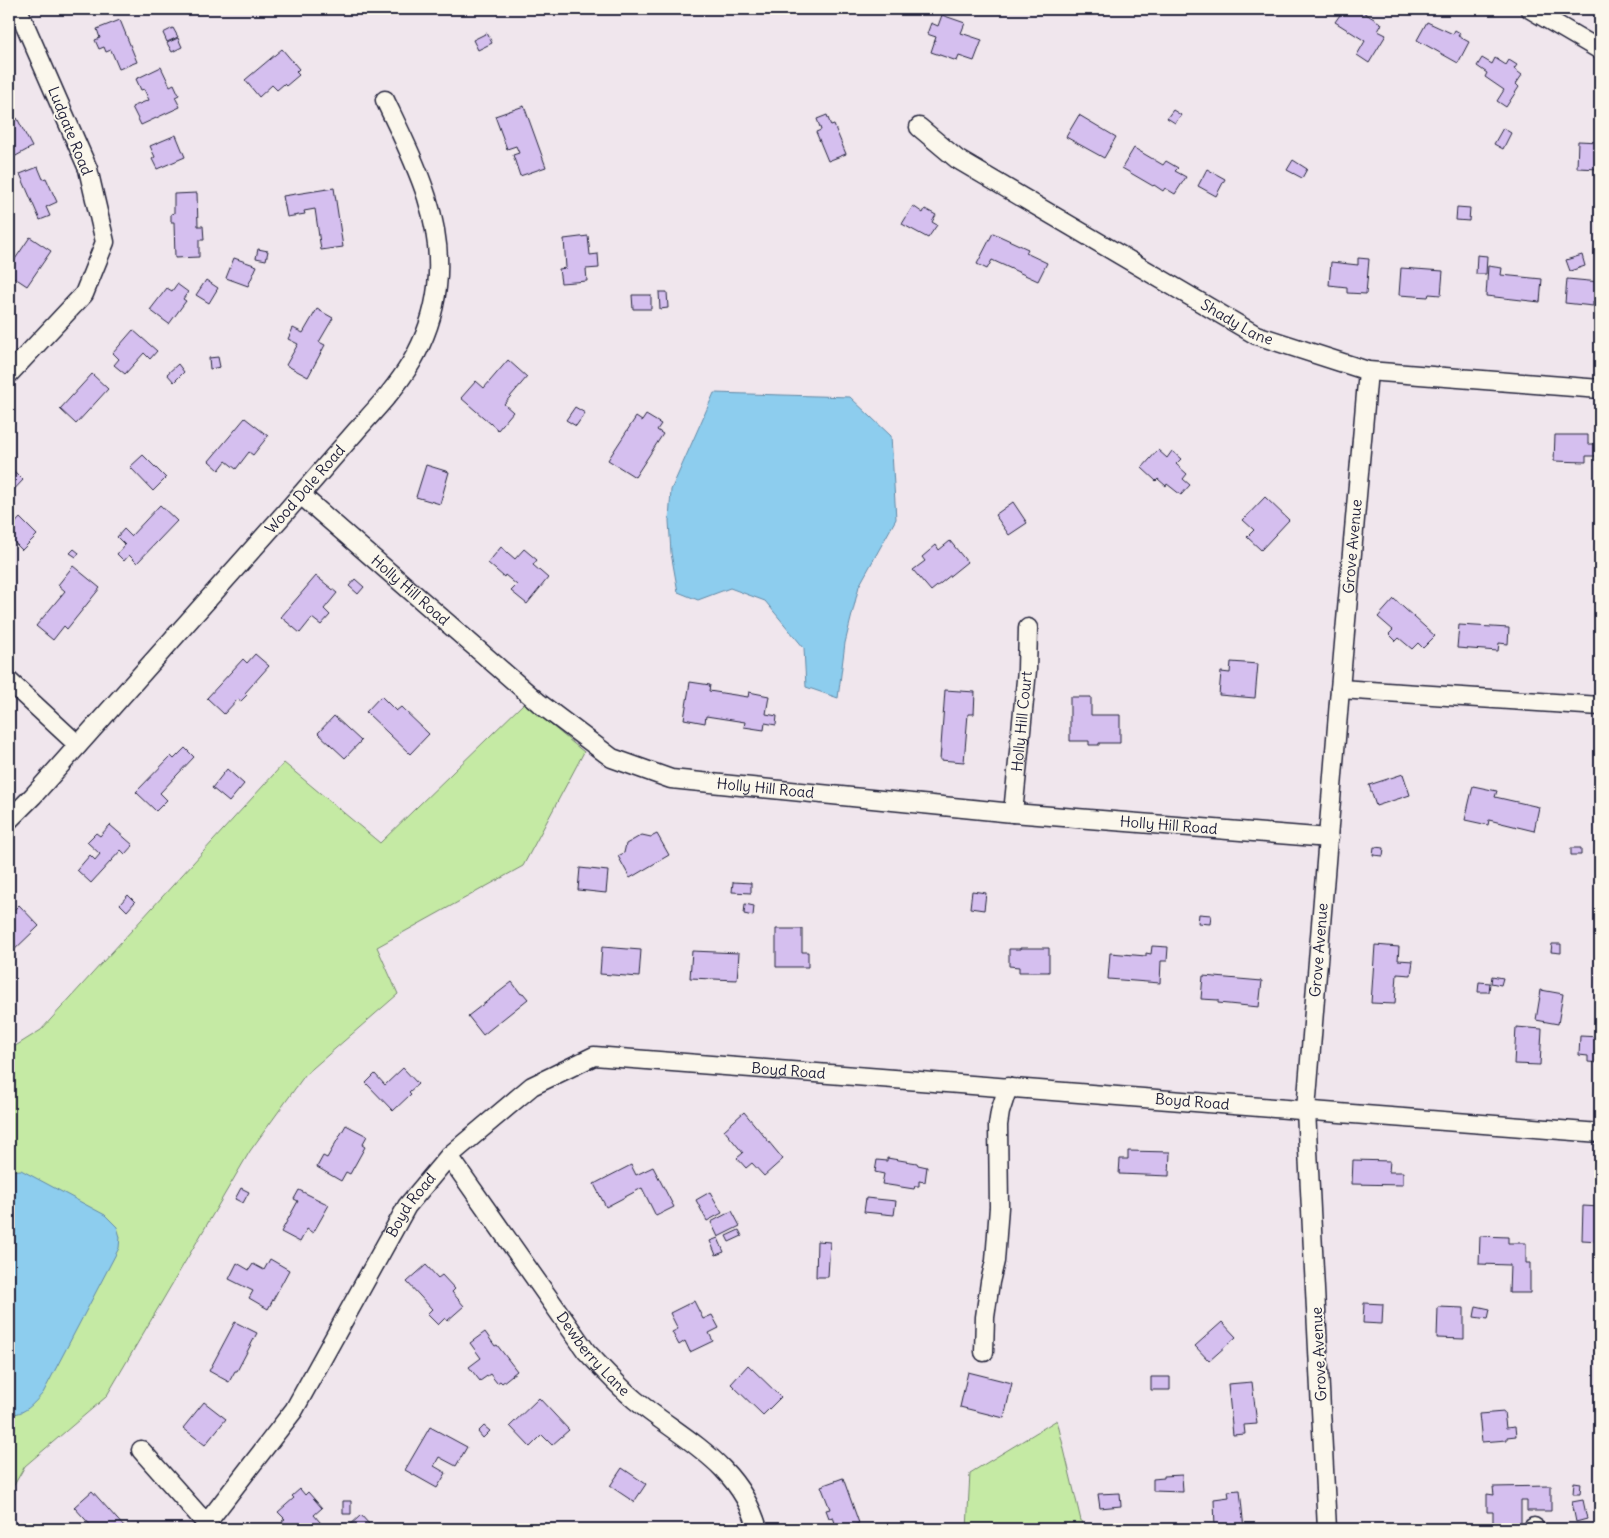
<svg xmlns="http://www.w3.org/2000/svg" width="1609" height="1538" viewBox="0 0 1609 1538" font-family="Delius,sans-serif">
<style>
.green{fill:#c5eaa4;stroke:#748670}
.water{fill:#8dcdee;stroke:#6289a6}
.building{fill:#d5bfef;stroke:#22223b}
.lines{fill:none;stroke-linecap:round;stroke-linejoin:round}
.minor-casing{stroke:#22223b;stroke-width:21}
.minor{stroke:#fbf7ec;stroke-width:18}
.labels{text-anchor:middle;stroke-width:4;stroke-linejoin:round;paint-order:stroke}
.street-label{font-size:15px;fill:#22223b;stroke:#fbf7ec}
</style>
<rect width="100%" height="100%" fill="#f0e6ed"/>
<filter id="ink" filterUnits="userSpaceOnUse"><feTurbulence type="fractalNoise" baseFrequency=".02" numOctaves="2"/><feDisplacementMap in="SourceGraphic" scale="10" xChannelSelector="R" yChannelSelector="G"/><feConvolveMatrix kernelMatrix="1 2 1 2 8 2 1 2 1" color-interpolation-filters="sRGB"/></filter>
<g filter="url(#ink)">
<path class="green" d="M524,703L584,752L523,866L377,947L398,994L305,1075L250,1151L106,1397L25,1466L9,1494V1050L41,1030L284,763L380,843Z
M1057,1420L1083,1529H967L970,1473Z"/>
<path class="water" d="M714,393L850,397L891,436L896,519L859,586L845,643L838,698L806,687L804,648L765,601L730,588L698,600L678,592L671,553L669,521L671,490Z
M21,1170L105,1215L117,1227L120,1237L119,1248L43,1393C33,1404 25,1415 9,1414V1171Z"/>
<path class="building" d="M1344,9H1358L1382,24L1378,31L1386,35L1369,63L1357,55L1365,41L1335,22Z
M942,15L965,23L961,33L982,40L974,61L959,56L957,61L931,52L936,37L927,34L931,23L938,26Z
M120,20L137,62L119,69L111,50L106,52L104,47L99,49L95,40L100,38L97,29Z
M1427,22L1453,34L1455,30L1460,33L1458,36L1469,42L1458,63L1417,40Z
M173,28L178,37L167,42L163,33Z
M487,33L492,43L478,50L473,40Z
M178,38L182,47L172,52L167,43Z
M282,49L299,69L296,72L299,75L286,86L284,84L277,90L272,85L259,97L245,80Z
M1482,58L1492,64L1495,58L1506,65L1509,60L1517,65L1514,69L1522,75L1516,84L1519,87L1506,107L1497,101L1504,90L1485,77L1487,73L1477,66Z
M161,67L170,86L174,84L179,95L175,97L180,107L141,125L132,107L149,100L144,89L141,90L136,79Z
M524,106L546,167L520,176L513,155L519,153L516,146L507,149L495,116Z
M1173,110L1181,115L1175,123L1167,118Z
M827,115L831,126L834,125L846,154L828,161L816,132L821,130L817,119Z
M1079,115L1116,137L1104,158L1066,137Z
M17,118L32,147L14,157L9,147V122Z
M1503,128L1511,133L1503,149L1494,144Z
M176,135L185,157L157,169L152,159L155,157L150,146Z
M1578,141L1600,142V169L1577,168Z
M1134,148L1163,165L1166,161L1178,168L1175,171L1186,177L1175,194L1165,188L1163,191L1154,185L1153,186L1122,168Z
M1293,160L1307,169L1302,178L1287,170Z
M38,167L43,179L46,178L57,202L46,207L50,216L40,220L20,174Z
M1207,169L1225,179L1216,196L1198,186Z
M334,188L343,247L321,250L315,209L304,211L305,214L287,217L283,196Z
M197,193L198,226H203L204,240H199V257L175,258L174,222H171V214L174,213V194Z
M913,206L923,213L925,209L936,215L932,222L937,225L928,238L902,224Z
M1457,207L1470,208L1469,221L1456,220Z
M993,233L1028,249L1026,253L1047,263L1038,281L992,260L987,269L977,264Z
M588,236L590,255L598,254L599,268L586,269L587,281L561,283L559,269L566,268L564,239Z
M30,237L51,251L27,286L9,274V268Z
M258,249L268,251L266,260L256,258Z
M1477,255L1487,256L1486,274H1476Z
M1582,255L1585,266L1570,271L1566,260Z
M234,258L257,266L248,286L226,278Z
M1358,258L1369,259L1366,294L1347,293V287L1329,285L1331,262L1358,265Z
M1488,266L1502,268L1501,275L1542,279L1540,302L1486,296Z
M1401,268L1443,271L1441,295L1429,294L1428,297L1399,295Z
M1567,279L1600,282V302H1593V306L1565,303Z
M206,280L218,288L209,303L196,295Z
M177,284L188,292L183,299L186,301L169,324L150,310L167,288L172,291Z
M659,292H667L668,308L660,309Z
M632,295H651V309H633Z
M317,309L333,318L319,342L325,345L308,377L286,365L298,344L288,339L293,328L303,333Z
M133,330L157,351L150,359L144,353L125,374L114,365L119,359L113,353Z
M218,357L220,367L210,369L209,358Z
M508,360L527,377L504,404L513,412L498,430L461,398L476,381L484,388Z
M178,364L184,372L174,382L167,374Z
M92,374L108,389L76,424L60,409Z
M575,407L585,413L576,426L566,420Z
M646,415L661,424L657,430L663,434L635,477L608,460L636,417L642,421Z
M245,418L268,436L253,455L249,452L236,469L226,461L219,470L209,461Z
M1555,435H1588V444H1599V456H1586V462L1554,461Z
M1158,450L1167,458L1172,451L1181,459L1176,464L1187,474L1183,479L1190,485L1181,495L1167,484L1166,486L1158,479L1156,481L1142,468Z
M143,455L166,478L153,491L130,467Z
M426,465L449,472L440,504L416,497Z
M14,471L23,480L9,495V477Z
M1265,497L1289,520L1261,550L1247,537L1254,530L1243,520Z
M1013,502L1027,523L1009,535L995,515Z
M160,505L177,521L137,563L129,555L124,561L117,554L125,545L117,537L124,529L131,536Z
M20,518L37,535L22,550L9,537V530Z
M950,541L967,562L931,591L913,570L925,561L922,557L936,545L939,550Z
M501,547L515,559L524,549L537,560L533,565L548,578L527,604L511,591L517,585L505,575L504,577L488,563Z
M74,549L79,553L76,557L70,553Z
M73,566L100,588L67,629L64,626L53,640L36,626L65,591L58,585Z
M316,576L337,593L324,609L330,615L321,625L312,618L300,633L281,617Z
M355,579L364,587L358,594L349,586Z
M1394,599L1435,636L1423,648L1418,643L1412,649L1399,638L1396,641L1389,634L1393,630L1378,617Z
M1599,605L1600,606V618L1595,615Z
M1459,625L1509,628L1508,644L1499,643L1498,651L1457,648Z
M255,654L269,666L245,693L247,695L241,701L238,699L224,714L207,698L243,659L247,663Z
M1231,662L1258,664L1255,698L1219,695L1221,672L1230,673Z
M690,682L710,685L709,691L748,697L749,692L769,696L766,714L777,716L776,725L765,723L764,730L744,727L745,722L706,716L705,723L684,719Z
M945,690L975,692L974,714H968L964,762L940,760Z
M381,696L396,711L401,707L429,734L410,754L366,712Z
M1070,697H1091V715H1120V743H1099V745H1089V741H1070Z
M334,716L361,741L345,758L318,733Z
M185,748L194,757L160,793L167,800L156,811L136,792L171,756L174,759Z
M227,769L244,784L229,802L212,788Z
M1403,774L1410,795L1376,806L1369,785Z
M1473,786L1497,791L1495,797L1539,807L1534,831L1489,820L1488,825L1465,820Z
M110,825L133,845L125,854L121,850L91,883L77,870L90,855L95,860L100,854L87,842L96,833L100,836Z
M657,834L669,855L630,878L618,856L624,853L626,844L642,835L651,837Z
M1374,847L1384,848L1383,856L1373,855Z
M1571,848H1581V855H1571Z
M580,868L608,871L606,893L578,890Z
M733,882L751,883V893L732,892Z
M972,891L986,893L984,910L970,908Z
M128,895L135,902L127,911L120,904Z
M745,904L754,906L753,916L744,914Z
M19,905L39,926L9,955V915Z
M1199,914L1211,915L1210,924L1198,923Z
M776,929H802V952H808V967H776Z
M1552,944H1561V953L1551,952Z
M1375,945L1399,947L1398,960L1413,961L1411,975L1397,974L1395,1004L1371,1003Z
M1152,946L1168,947L1167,961H1161L1160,983L1108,979L1110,953L1146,956V953L1151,954Z
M602,947L641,950L639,977L600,974Z
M1020,948H1049V972H1019V967L1009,966V949H1020Z
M692,951L739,953L737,980L690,978Z
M1203,976L1262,981L1259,1007L1218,1003V1000L1201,999Z
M1492,976L1503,978L1501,985L1491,983Z
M512,982L521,994L523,993L528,999L483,1035L468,1016Z
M1479,982L1490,983L1489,992H1478Z
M1541,990L1563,994L1558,1024L1536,1020Z
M1516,1027L1542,1029L1540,1065L1514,1064Z
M1580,1036L1600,1037V1063L1588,1062V1056L1579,1055Z
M403,1068L418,1084L409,1092L411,1094L393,1111L366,1083L375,1074L385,1085Z
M744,1112L783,1159L764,1176L752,1163L746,1168L737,1158L743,1153L724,1130Z
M346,1125L367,1136L362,1145L365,1147L350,1174L346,1172L341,1181L317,1167L323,1156L327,1158Z
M1128,1151L1170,1152L1169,1176L1119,1174L1120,1159H1128Z
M887,1158L917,1163L918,1165L927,1167L925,1182L919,1181V1186H915L914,1189L882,1184L884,1174L875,1172L877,1160L887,1161Z
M1353,1160L1390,1161L1389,1172H1403V1185L1352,1184Z
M631,1165L636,1175L653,1167L674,1207L656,1216L642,1188L606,1207L594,1184Z
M241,1188L249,1192L243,1203L235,1199Z
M299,1190L329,1205L313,1233L307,1229L300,1242L281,1232L298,1201L294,1199Z
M710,1192L722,1213L707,1221L696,1200Z
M866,1198L896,1201L894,1215L864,1212Z
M1583,1206L1600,1207V1241L1582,1240Z
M732,1211L740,1226L718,1237L711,1222Z
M739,1230L742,1236L729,1242L726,1236Z
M1480,1236L1508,1237V1243H1526V1263H1530V1293H1509L1510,1265L1479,1264Z
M718,1238L724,1252L716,1255L710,1241Z
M817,1241L830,1242L828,1277H816Z
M270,1259L289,1270L268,1309L249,1298L253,1291L229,1279L237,1263L249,1270L253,1264L264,1270Z
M426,1265L438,1278L442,1275L455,1289L452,1292L464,1306L447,1321L445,1318L438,1325L427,1314L432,1309L407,1282Z
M694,1301L703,1319L712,1315L719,1328L709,1333L713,1341L690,1352L685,1341L679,1345L672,1332L678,1329L670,1313Z
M1364,1303L1383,1304L1382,1324L1363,1323Z
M1476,1306L1490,1309L1488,1319L1474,1317Z
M1438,1307L1464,1308V1339L1437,1338Z
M235,1322L257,1333L237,1371H235L229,1382L209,1371Z
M1222,1322L1236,1337L1209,1361L1195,1346Z
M485,1332L495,1346L497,1345L517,1371L502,1383L500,1381L497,1383L490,1374L480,1381L469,1367L481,1358L470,1343Z
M748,1365L781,1397L763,1415L731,1384Z
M968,1372L1012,1383L1004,1418L960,1407Z
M1151,1377H1170V1390H1151Z
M1252,1382L1257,1424L1244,1425L1245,1434L1233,1435L1228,1384Z
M539,1398L569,1430L552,1445L542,1435L530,1447L510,1426Z
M204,1402L226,1419L205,1445L183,1428Z
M1504,1412L1506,1428L1515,1427L1516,1436L1507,1437V1440L1482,1442L1479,1414Z
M484,1426L490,1431L483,1438L478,1432Z
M430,1427L467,1447L456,1466L439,1457L434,1466L446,1473L437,1488L405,1470Z
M622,1468L646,1484L634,1502L610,1486Z
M1182,1475L1183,1492L1153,1491V1479L1164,1478V1476Z
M843,1478L859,1523L842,1529H837L833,1517L829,1518L826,1510L830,1509L821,1486Z
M1574,1482L1581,1483L1580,1494H1573Z
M1551,1486V1511H1527V1500H1521V1529H1493V1512H1487V1494L1494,1495L1493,1487Z
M300,1489L305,1495L308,1492L322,1508L314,1515L326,1529H289L282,1521L285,1519L278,1512L294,1498L292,1496Z
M1240,1490L1244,1529H1215L1214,1499L1229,1497L1228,1491Z
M92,1491L125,1528L124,1529H94L74,1507Z
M1120,1493L1121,1506L1100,1508L1098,1494Z
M1583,1500L1587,1519L1576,1522L1572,1502Z
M343,1501H351V1514H343Z
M361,1515L369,1524L363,1529H348L347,1528Z
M644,1528H662V1529H644Z"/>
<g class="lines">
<defs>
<g id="minor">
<path d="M1530,9L1600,50"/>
<path id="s1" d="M919,127L957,159L1256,335L1368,371L1600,389"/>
<path d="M9,374L84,294L105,242L88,169L18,9"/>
<path id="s2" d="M301,495L539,703L612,758L671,779L1013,813L1329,838"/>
<path d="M9,681L78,745"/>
<path d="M1340,689L1600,706"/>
<path id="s3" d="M1013,813L1027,670L1028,628"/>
<path id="s4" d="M9,820L33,796C116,702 200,608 284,514C308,486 333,458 357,430C376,409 396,388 411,363C424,341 434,313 437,287C445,219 413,159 385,100"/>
<path id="s5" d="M449,1156L586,1351C602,1368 617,1385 635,1400C684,1440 739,1463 758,1529"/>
<path d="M984,1352L985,1317L990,1282L995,1261L999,1207L998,1125L1000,1112L1008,1087"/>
<path d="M141,1450L211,1529"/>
<path id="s6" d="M206,1524L294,1410L407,1206L449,1156L532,1086L594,1056L1600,1133"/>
<path id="s7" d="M1327,1529L1306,1110L1340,689L1368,371"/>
<path d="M1532,1529L1534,1527"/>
</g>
</defs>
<use href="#minor" class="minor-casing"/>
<use href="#minor" class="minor"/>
</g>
</g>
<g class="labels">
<g class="street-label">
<text transform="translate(70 131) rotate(68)" y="5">Ludgate Road</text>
<text dy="5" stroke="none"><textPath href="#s1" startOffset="374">Shady Lane</textPath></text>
<text dy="5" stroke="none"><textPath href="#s4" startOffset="444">Wood Dale Road</textPath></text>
<text dy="5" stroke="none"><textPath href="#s7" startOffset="985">Grove Avenue</textPath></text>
<text dy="5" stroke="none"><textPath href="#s2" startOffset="145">Holly Hill Road</textPath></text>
<text dy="5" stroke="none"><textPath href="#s3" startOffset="92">Holly Hill Court</textPath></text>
<text dy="5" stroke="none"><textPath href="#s2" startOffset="565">Holly Hill Road</textPath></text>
<text dy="5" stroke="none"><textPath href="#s2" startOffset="970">Holly Hill Road</textPath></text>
<text dy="5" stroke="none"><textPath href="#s7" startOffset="580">Grove Avenue</textPath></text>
<text dy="5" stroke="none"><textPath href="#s6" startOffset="815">Boyd Road</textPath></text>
<text dy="5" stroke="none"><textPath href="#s6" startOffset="1220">Boyd Road</textPath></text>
<text dy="5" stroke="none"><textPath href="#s6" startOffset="380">Boyd Road</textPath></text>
<text dy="5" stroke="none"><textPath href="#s5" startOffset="245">Dewberry Lane</textPath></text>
<text transform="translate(1319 1354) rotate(-93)" y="5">Grove Avenue</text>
</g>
</g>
<rect width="1609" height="1538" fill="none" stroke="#fbf7ec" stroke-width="30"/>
<rect x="15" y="15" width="1579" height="1508" fill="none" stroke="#22223b" stroke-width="2" filter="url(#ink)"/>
</svg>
